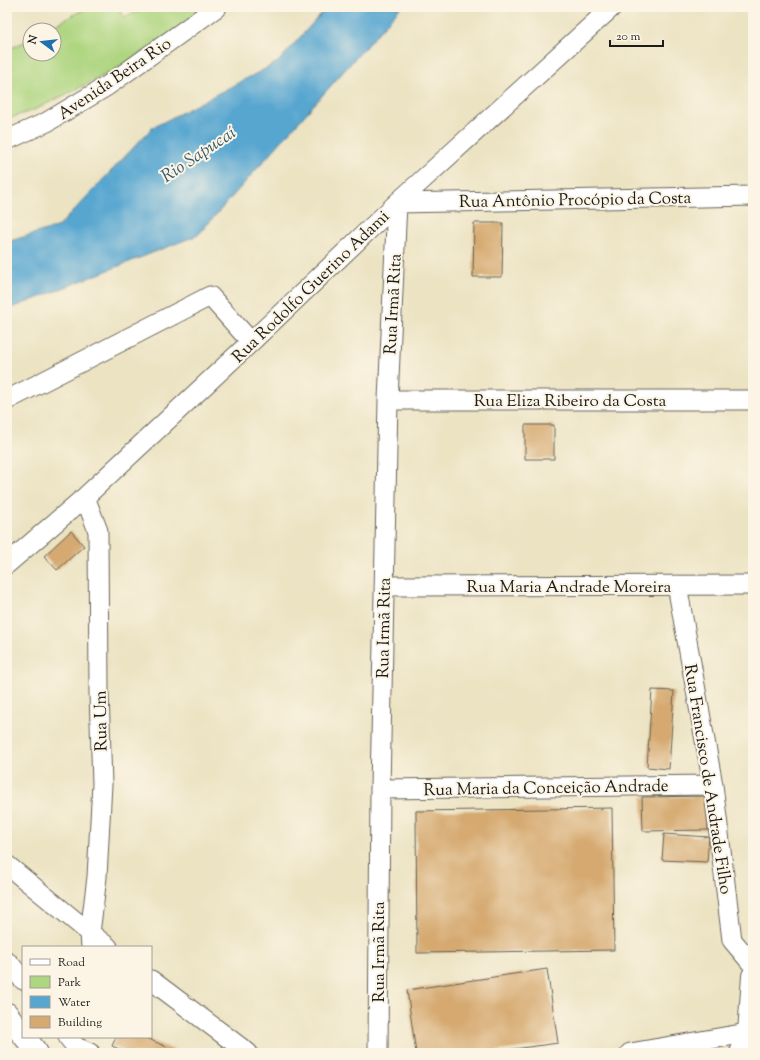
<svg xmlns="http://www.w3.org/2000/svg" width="760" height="1060" viewBox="0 0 760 1060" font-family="'Sorts Mill Goudy',serif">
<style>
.green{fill:#aed580;stroke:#65784e}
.water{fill:#56a6d0;stroke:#396176}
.building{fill:#d5a970}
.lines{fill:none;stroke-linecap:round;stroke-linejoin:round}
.minor-casing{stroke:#656256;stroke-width:21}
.major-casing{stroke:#656256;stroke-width:24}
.highway-casing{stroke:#656256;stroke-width:24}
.minor{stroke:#fff;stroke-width:19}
.major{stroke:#fff;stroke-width:22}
.highway{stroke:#fff;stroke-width:22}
.labels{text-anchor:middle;stroke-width:4;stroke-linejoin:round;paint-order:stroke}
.street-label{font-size:17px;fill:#1c1c1c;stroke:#fcf5e5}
.water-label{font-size:18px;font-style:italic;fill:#365a6d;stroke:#fcf5e5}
</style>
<rect width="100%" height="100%" fill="#fcf5e5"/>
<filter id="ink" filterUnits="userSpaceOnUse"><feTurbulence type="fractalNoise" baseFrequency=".025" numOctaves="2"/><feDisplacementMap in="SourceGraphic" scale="8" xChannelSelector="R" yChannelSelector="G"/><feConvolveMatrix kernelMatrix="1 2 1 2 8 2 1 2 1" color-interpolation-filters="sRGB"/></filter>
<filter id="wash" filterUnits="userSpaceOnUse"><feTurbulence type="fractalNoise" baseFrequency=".012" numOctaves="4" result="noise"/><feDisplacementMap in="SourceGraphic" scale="16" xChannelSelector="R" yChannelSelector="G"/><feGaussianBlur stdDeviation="0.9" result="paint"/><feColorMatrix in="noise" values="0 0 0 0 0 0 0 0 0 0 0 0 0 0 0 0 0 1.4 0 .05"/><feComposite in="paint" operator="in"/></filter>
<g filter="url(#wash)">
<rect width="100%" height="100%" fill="#ece3c3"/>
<path class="green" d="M88,7H117L124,17L151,7H210L115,70L34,110L7,119V49L14,47L30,38V54H54V30H46Z"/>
<path class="water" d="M327,7H401L198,235L7,310V242L59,226L152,128L278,62Z"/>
<g id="blocks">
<path class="building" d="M474,223H503L502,277H473Z
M525,425H554V459H525Z
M71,531L84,546L57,570L44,556Z
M652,690L674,691L669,769L647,767Z
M708,796V830L643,831L642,797Z
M612,808L614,950L417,953L416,811Z
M664,834L709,837L707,862L662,860Z
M547,969L558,1043L485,1053H416L407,990Z
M116,1037H144L176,1051L175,1053H128L112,1046Z"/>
</g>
</g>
<g filter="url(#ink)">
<use href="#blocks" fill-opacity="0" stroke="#656256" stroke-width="1"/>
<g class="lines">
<defs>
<path id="minor" d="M7,140L47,122L107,86L217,7
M7,400L210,296L251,342
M388,400H753
M85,497L98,531L99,693L102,784L97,877L90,933L91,947
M7,564L85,497L251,342L397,203L612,7
M677,585L713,785L732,940L753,965
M384,586L753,585
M380,789L713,785
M7,865L90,933L108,947
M7,962L10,964L23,980
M151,980L248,1053
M68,1037L76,1047L90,1053
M378,1053L380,789L388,400L397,203L753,196
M630,1053L753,1032"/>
<path id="major" d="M741,1053L749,1033L753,976"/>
<path id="highway" d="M7,1014L23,1035
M25,1037L37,1053"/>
</defs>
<use href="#minor" class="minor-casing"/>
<use href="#major" class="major-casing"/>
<use href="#highway" class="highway-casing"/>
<use href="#minor" class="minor"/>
<use href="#major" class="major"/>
<use href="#highway" class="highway"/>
</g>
</g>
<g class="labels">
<g class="street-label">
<text transform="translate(114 78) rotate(-34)" y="6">Avenida Beira Rio</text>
<text transform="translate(575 199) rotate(-1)" y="6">Rua Antônio Procópio da Costa</text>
<text transform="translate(310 286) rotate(-44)" y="6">Rua Rodolfo Guerino Adami</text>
<text transform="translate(392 304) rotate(-87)" y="6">Rua Irmã Rita</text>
<text x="570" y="406">Rua Eliza Ribeiro da Costa</text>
<text x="569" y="592">Rua Maria Andrade Moreira</text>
<text transform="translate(383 628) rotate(-89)" y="6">Rua Irmã Rita</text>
<text transform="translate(100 721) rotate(-91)" y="6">Rua Um</text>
<text transform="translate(709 779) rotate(81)" y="6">Rua Francisco de Andrade Filho</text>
<text transform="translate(546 787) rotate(-1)" y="6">Rua Maria da Conceição Andrade</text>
<text transform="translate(378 952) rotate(-90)" y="6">Rua Irmã Rita</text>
</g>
<g class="water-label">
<text transform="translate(198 154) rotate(-34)" y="6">Rio Sapucaí</text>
</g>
</g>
<rect width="760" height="1060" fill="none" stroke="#fcf5e5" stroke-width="24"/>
<rect x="22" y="946" width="130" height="92" fill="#fcf5e5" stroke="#a29e95"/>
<rect x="30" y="959" width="20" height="6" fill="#ffffff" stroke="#a29e95"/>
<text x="58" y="966" font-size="12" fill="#1c1c1c">Road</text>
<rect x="30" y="976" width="20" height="12" fill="#aed580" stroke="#a29e95"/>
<text x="58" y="986" font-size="12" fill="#1c1c1c">Park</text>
<rect x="30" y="996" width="20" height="12" fill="#56a6d0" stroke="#a29e95"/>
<text x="58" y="1006" font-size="12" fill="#1c1c1c">Water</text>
<rect x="30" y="1016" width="20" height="12" fill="#d5a970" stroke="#a29e95"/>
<text x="58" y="1026" font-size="12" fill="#1c1c1c">Building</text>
<g transform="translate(42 42) rotate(285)"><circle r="19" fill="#fcf5e5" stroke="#a29e95"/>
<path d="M0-3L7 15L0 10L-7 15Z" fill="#1f6fb2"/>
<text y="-6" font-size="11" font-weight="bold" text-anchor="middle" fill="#1c1c1c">N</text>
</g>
<path d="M610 40v6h53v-6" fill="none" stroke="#1c1c1c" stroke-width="2"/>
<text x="616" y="40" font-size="12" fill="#1c1c1c" stroke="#fcf5e5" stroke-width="3" paint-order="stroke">20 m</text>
</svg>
